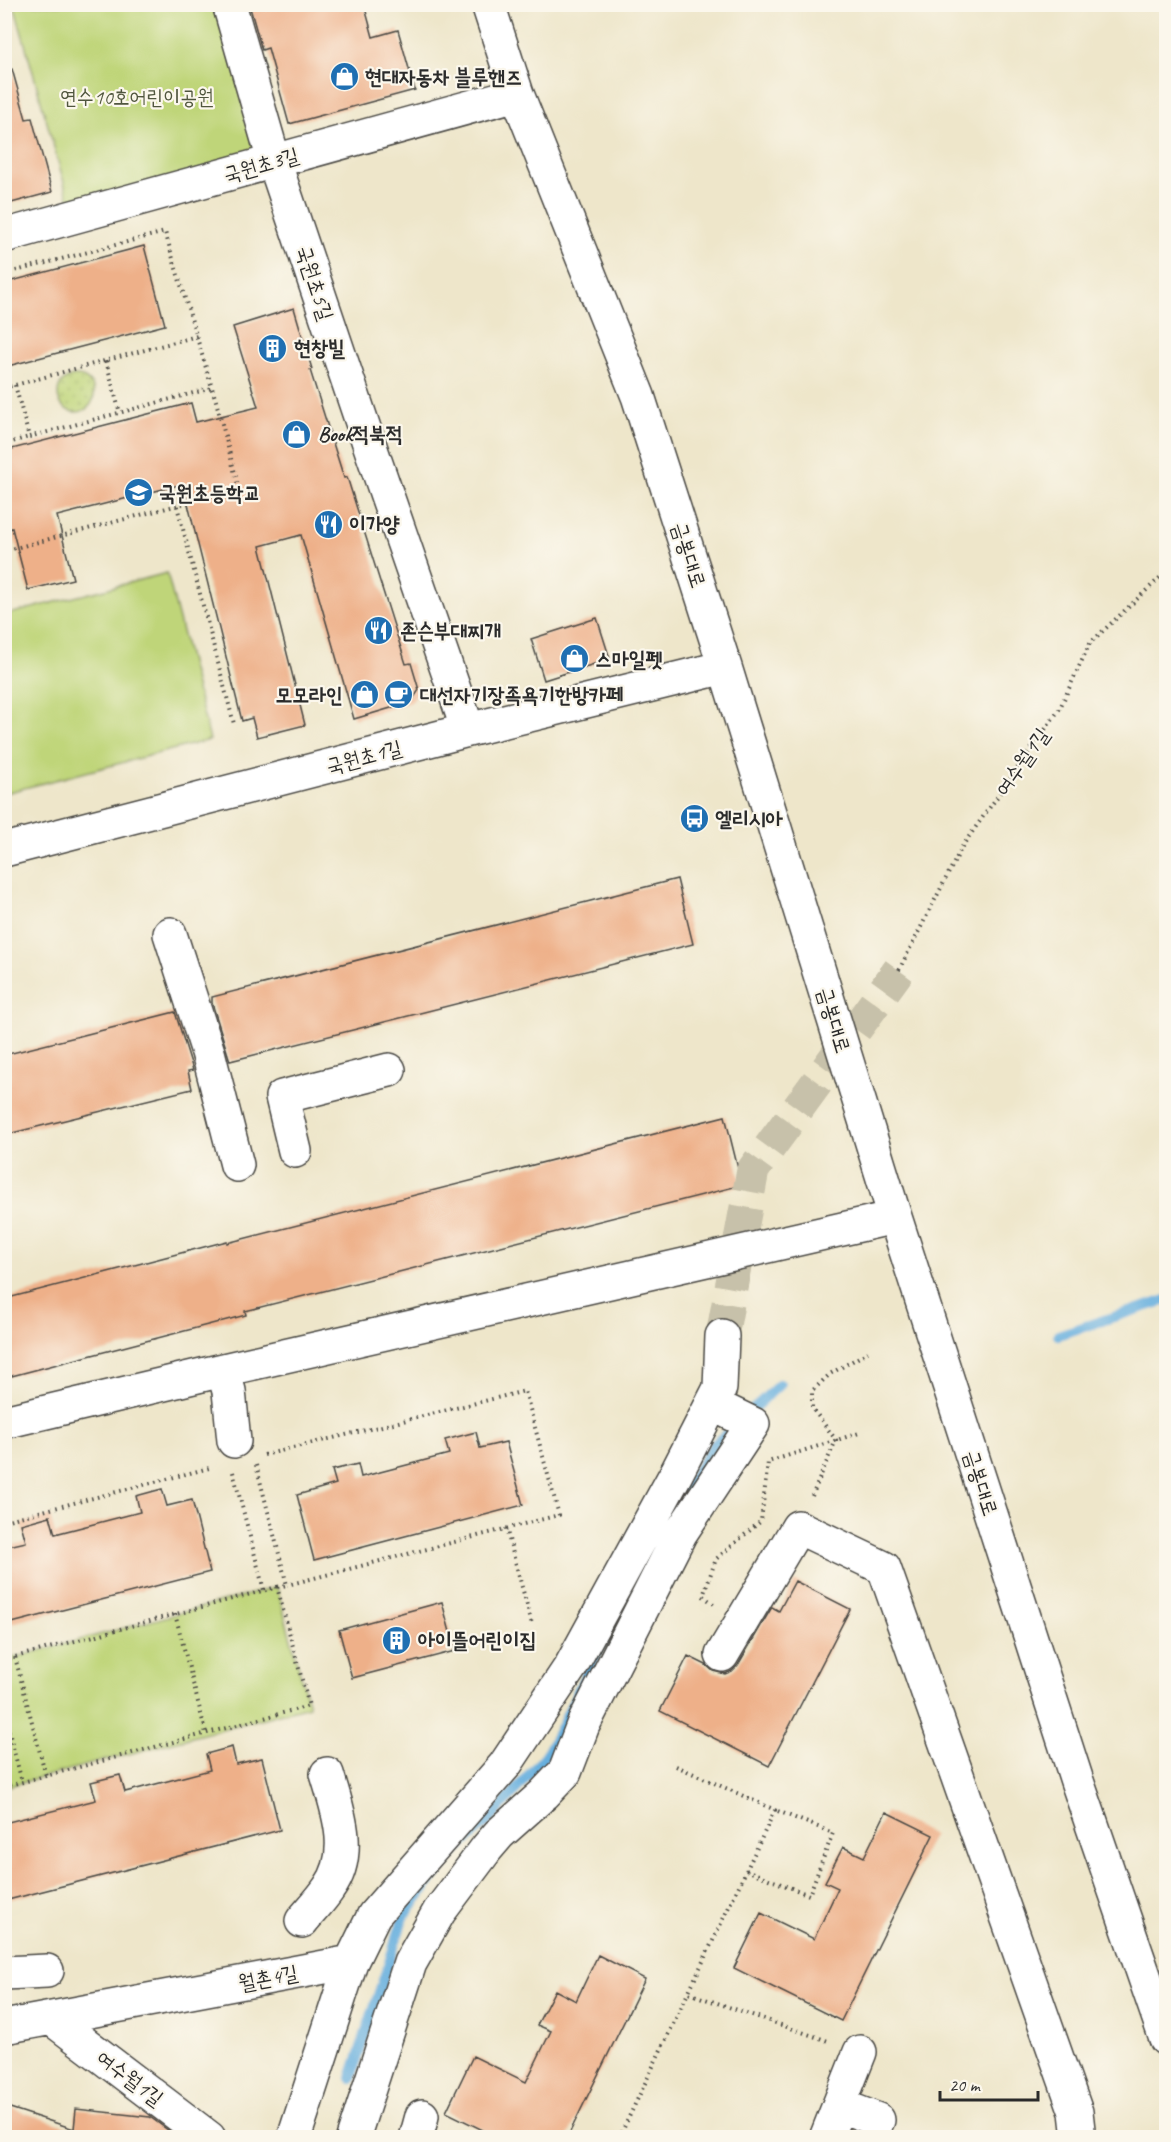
<svg xmlns="http://www.w3.org/2000/svg" width="1171" height="2142" viewBox="0 0 1171 2142" font-family="Caveat,'Poor Story',sans-serif">
<style>
.grass{fill:url(#grass-dots);stroke:#758052;stroke-width:1.5}
.park{fill:#bfd579;stroke:#758052;stroke-width:1.5}
.lines{fill:none;stroke-linecap:round;stroke-linejoin:round}
.stream{stroke:#66afde;stroke-width:10}
.building{fill:#eeb089}
.minor-tunnel{stroke:#c7c1aa;stroke-width:33;stroke-dasharray:33 16;stroke-linecap:butt}
.minor-casing{stroke:#484743;stroke-width:36}
.path{stroke:#484743;stroke-width:4;stroke-dasharray:1.5 4.5;stroke-linecap:butt}
.minor{stroke:#fff;stroke-width:33}
.labels{text-anchor:middle;stroke-width:4.5;stroke-linejoin:round;paint-order:stroke}
.poi-label{font-size:21px;font-weight:bold;fill:#2b2b2b;stroke:#fbf7ec;text-anchor:start}
.park-label{font-size:21px;fill:#50563e;stroke:#fbf7ec}
.street-label{font-size:21px;fill:#2b2b2b;stroke:#fbf7ec}
</style>
<defs>
<pattern id="grass-dots" width="8" height="8" patternUnits="userSpaceOnUse" patternTransform="scale(1.5)"><rect width="8" height="8" fill="#bfd579"/><path d="M2 2h.1M6 6h.1" fill="none" stroke="#a4b769" stroke-width="1.8" stroke-linecap="round"/></pattern>
</defs>
<rect width="100%" height="100%" fill="#fbf7ec"/>
<filter id="ink" filterUnits="userSpaceOnUse"><feTurbulence type="fractalNoise" baseFrequency=".0167" numOctaves="2"/><feDisplacementMap in="SourceGraphic" scale="12" xChannelSelector="R" yChannelSelector="G"/><feConvolveMatrix kernelMatrix="1 2 1 2 8 2 1 2 1" color-interpolation-filters="sRGB"/></filter>
<filter id="wash" filterUnits="userSpaceOnUse"><feTurbulence type="fractalNoise" baseFrequency=".008" numOctaves="4" result="noise"/><feDisplacementMap in="SourceGraphic" scale="24" xChannelSelector="R" yChannelSelector="G"/><feGaussianBlur stdDeviation="1.35" result="paint"/><feColorMatrix in="noise" values="0 0 0 0 0 0 0 0 0 0 0 0 0 0 0 0 0 1.4 0 .05"/><feComposite in="paint" operator="in"/></filter>
<g filter="url(#wash)">
<rect width="100%" height="100%" fill="#eee6ca"/>
<path class="grass" d="M58 394a18 18 0 1 1 36 0a18 18 0 1 1-36 0Z"/>
<path class="park" d="M14,5H220L258,146L248,162L72,211Z
M167,573L210,740L5,793V615Z
M277,1587L309,1706L5,1787V1660Z"/>
<g class="lines">
<path class="stream" d="M1058,1335L1166,1300
M682,1495L713,1446L780,1384
M351,2078L404,1916L448,1859L494,1815L546,1755L563,1723L588,1670L652,1551"/>
</g>
<g id="blocks">
<path class="building" d="M249,4H364L373,37L398,30L415,90L289,124L268,48L262,50Z
M12,69L26,119L32,118L52,192L4,205V70Z
M144,246L165,325L4,367V283Z
M294,308L312,369L310,370L344,478L347,477L406,664L411,663L419,690L411,702L354,719L301,535L260,546L305,725L257,737L252,718L242,721L183,484L57,516L73,579L28,590L12,528L4,530V451L191,403L196,422L258,407L233,327Z
M597,618L610,659L544,680L531,639Z
M677,879L693,944L230,1061L212,1003V997Z
M175,1012L193,1070L188,1071L192,1089L4,1135V1055Z
M725,1116L742,1185L245,1311L246,1315L4,1378V1299L227,1241V1243Z
M476,1432L480,1448L506,1442L523,1505L314,1560L297,1495L336,1484L332,1470L358,1464L361,1477L449,1454L445,1440Z
M162,1489L167,1506L192,1500L210,1572L4,1625V1547L26,1542L21,1524L50,1516L55,1534L140,1512L136,1496Z
M795,1581L850,1609L769,1766L660,1711L688,1656L706,1665L713,1671L725,1674L732,1671L738,1665L772,1607L779,1611Z
M442,1602L455,1651L352,1678L339,1630Z
M232,1747L236,1764L262,1758L280,1830L4,1901V1823L96,1800L91,1782L120,1775L125,1792L210,1770L206,1754Z
M886,1812L933,1835L841,2021L734,1968L761,1913L814,1939L838,1888L825,1882L843,1847L864,1857Z
M598,1955L645,1979L567,2138H499L446,2112L473,2056L526,2082L551,2031L537,2025L555,1990L576,2001Z
M4,2106L74,2129L76,2109L150,2117L173,2134V2138H4Z"/>
</g>
</g>
<g filter="url(#ink)">
<use href="#blocks" fill-opacity="0" stroke="#484743" stroke-width="1.5"/>
<g class="lines">
<path class="minor-tunnel" d="M722,1336L753,1170L899,970"/>
<defs>
<path id="minor" d="M229,4L274,161L372,452L468,730
M488,4L517,94L638,396L725,667L895,1217L1077,1781L1166,2039
M4,236L517,94
M4,850L468,730L725,667
M170,934L208,1052L237,1165
M295,1151L282,1097L389,1070
M223,1370L229,1391L234,1441
M4,1422L223,1370L895,1217
M722,1655L798,1527L884,1568L1076,2112L1079,2138
M302,1921C311,1910 321,1900 329,1888C354,1854 338,1810 327,1774
M351,1962L374,1915L505,1765L571,1666L677,1472L720,1388L722,1336
M4,1973L47,1971
M51,2018L209,2138
M4,2027L351,1962L294,2138
M839,2105L878,2120
M353,2138L410,1963L439,1912L487,1848L499,1834L544,1794L565,1772L583,1725L680,1534L753,1424L712,1404
M416,2138L422,2116
M826,2138L860,2052"/>
</defs>
<use href="#minor" class="minor-casing"/>
<path class="path" d="M4,274L165,232L216,401L239,489L4,551
M106,361L120,413
M15,385L29,437L212,388
M4,388L197,336
M4,441L5,444L29,437
M177,506L234,724
M899,970L963,845L1059,710L1090,643L1166,572
M264,1455L525,1391L559,1515L287,1585
M256,1465L287,1585L277,1587
M233,1472L264,1590
M812,1496L836,1440L812,1408V1391L830,1374L868,1352
M4,1521L213,1467
M506,1528L532,1624
M714,1604L703,1596L716,1559L761,1521L768,1462L859,1433
M175,1614L206,1733
M15,1657L46,1776
M4,1660L277,1587L309,1706L4,1787
M4,1713L22,1782
M676,1766L775,1810L688,1993
M746,1870L809,1895L833,1833L775,1810
M619,2138L688,1993L831,2042"/>
<use href="#minor" class="minor"/>
</g>
</g>
<defs>
<symbol id="shop-disc" viewBox="-11 -11 22 22"><circle r="9.5" fill="#1f6fb2" stroke="#fbf7ec"/><path d="M-5-2.5h2.3a2.7 3.5 0 0 1 5.4 0H5L5.5 6h-11ZM-1.5-2.5h3a1.5 2.3 0 0 0-3 0Z" fill="#fff"/></symbol>
<symbol id="building-disc" viewBox="-11 -11 22 22"><circle r="9.5" fill="#1f6fb2" stroke="#fbf7ec"/><path d="M-4-6H4V6H1V3H-1V6H-4ZM-2.5-4.3h1.7v1.8h-1.7ZM.8-4.3h1.7v1.8H.8ZM-2.5-1h1.7V.8h-1.7ZM.8-1h1.7V.8H.8Z" fill="#fff"/></symbol>
<symbol id="school-disc" viewBox="-11 -11 22 22"><circle r="9.5" fill="#1f6fb2" stroke="#fbf7ec"/><path d="M0-5L7-2L0 1L-7-2ZM-4 1L0 2.5L4 1V4Q0 6-4 4Z" fill="#fff"/></symbol>
<symbol id="restaurant-disc" viewBox="-11 -11 22 22"><circle r="9.5" fill="#1f6fb2" stroke="#fbf7ec"/><path d="M-5-6h1v4h1v-4h1v4h1v-4h1v5L-1.5 .5V6h-2V.5L-5-1ZM5-6V6H3V1.5H1.5Q1.5-4 5-6Z" fill="#fff"/></symbol>
<symbol id="cafe-disc" viewBox="-11 -11 22 22"><circle r="9.5" fill="#1f6fb2" stroke="#fbf7ec"/><path d="M-5.5-4.5H6V0H3Q3 3.5 0 3.5H-2.5Q-5.5 3.5-5.5 0ZM3-3.2v2h1.7v-2ZM-6 4.5H4V6H-6Z" fill="#fff"/></symbol>
<symbol id="bus-disc" viewBox="-11 -11 22 22"><circle r="9.5" fill="#1f6fb2" stroke="#fbf7ec"/><path d="M-5-6H5V4H4V6H2V4H-2V6H-4V4H-5ZM-3.5-4V0h7V-4ZM-3.5 1.2v1.5H-2V1.2ZM2 1.2v1.5H3.5V1.2Z" fill="#fff"/></symbol>
</defs>
<g fill-rule="evenodd">
<use href="#shop-disc" x="328" y="60" width="33" height="33"/>
<use href="#building-disc" x="256" y="332" width="33" height="33"/>
<use href="#shop-disc" x="280" y="418" width="33" height="33"/>
<use href="#school-disc" x="122" y="476" width="33" height="33"/>
<use href="#restaurant-disc" x="312" y="508" width="33" height="33"/>
<use href="#restaurant-disc" x="362" y="614" width="33" height="33"/>
<use href="#shop-disc" x="558" y="642" width="33" height="33"/>
<use href="#shop-disc" x="348" y="678" width="33" height="33"/>
<use href="#cafe-disc" x="382" y="678" width="33" height="33"/>
<use href="#bus-disc" x="678" y="802" width="33" height="33"/>
<use href="#building-disc" x="380" y="1624" width="33" height="33"/>
</g>
<g class="labels">
<g class="poi-label">
<text x="365" y="84">현대자동차 블루핸즈</text>
<text x="294" y="355">현창빌</text>
<text x="318" y="441">Book적북적</text>
<text x="159" y="500">국원초등학교</text>
<text x="349" y="531">이가양</text>
<text x="400" y="638">존슨부대찌개</text>
<text x="595" y="666">스마일펫</text>
<text x="343" y="702" text-anchor="end">모모라인</text>
<text x="420" y="702">대선자기장족욕기한방카페</text>
<text x="715" y="826">엘리시아</text>
<text x="418" y="1647">아이뜰어린이집</text>
</g>
<g class="park-label">
<text x="137" y="104">연수10호어린이공원</text>
</g>
<g class="street-label">
<text transform="translate(261 165) rotate(-16)" y="7">국원초3길</text>
<text transform="translate(315 283) rotate(72)" y="7">국원초5길</text>
<text transform="translate(689 555) rotate(72)" y="7">금봉대로</text>
<text transform="translate(364 757) rotate(-15)" y="7">국원초1길</text>
<text transform="translate(1022 762) rotate(-55)" y="7">여수월1길</text>
<text transform="translate(834 1020) rotate(73)" y="7">금봉대로</text>
<text transform="translate(981 1483) rotate(72)" y="7">금봉대로</text>
<text transform="translate(268 1978) rotate(-11)" y="7">월촌4길</text>
<text transform="translate(130 2078) rotate(37)" y="7">여수월1길</text>
</g>
</g>
<rect width="1171" height="2142" fill="none" stroke="#fbf7ec" stroke-width="24"/>
<path d="M940 2091v9h98v-9" fill="none" stroke="#2b2b2b" stroke-width="3"/>
<text x="949" y="2091" font-size="18" fill="#2b2b2b" stroke="#fbf7ec" stroke-width="4.5" paint-order="stroke">20 m</text>
</svg>
